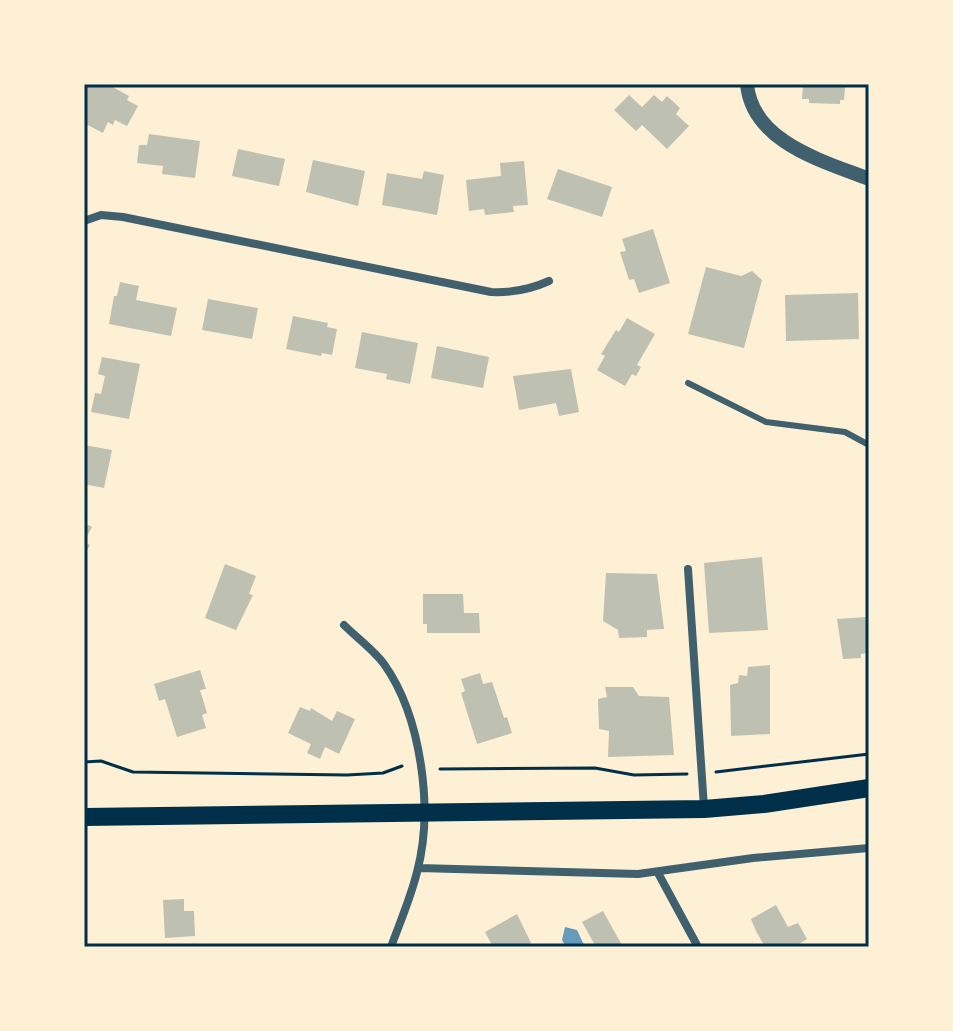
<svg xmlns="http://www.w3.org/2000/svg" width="953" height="1031" viewBox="0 0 953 1031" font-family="Ubuntu,sans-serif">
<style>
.water{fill:#669bbc}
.building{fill:#bec0b2}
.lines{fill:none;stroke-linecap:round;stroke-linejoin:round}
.path{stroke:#003049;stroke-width:3}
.service{stroke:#3f606c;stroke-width:6}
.minor{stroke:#3f606c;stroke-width:8}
.tertiary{stroke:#3f606c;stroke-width:14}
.primary{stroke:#003049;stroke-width:18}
.neatline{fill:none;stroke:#003049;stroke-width:3}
</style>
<rect width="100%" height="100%" fill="#fdf0d5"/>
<path class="water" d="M565,927L577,930L585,947H566L562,940Z"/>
<path class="building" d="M84,84H107L129,96L127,100L138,106L127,126L115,120L113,125L108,122L103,133L84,123Z
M803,84H841V87H845L844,100H840V104L809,103V99H802Z
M629,95L642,107L654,95L662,102L667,96L680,108L676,114L689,126L667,149L642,125L636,131L614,110Z
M149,134L200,141L195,178L162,174L163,166L137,163L139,145H147Z
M238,149L285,159L279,186L232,176Z
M313,160L365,171L358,206L306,192Z
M524,161L528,205L513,206L514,212L485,215L484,209L469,211L466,180L501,176L500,163Z
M558,169L612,187L602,217L547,199Z
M424,171L444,175L437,215L382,205L387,173L422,179Z
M653,229L670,283L639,293L634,279L629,280L620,252L626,251L622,239Z
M706,267L741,276L752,271L762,280L744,348L688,334Z
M120,282L139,286L136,300L177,308L171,336L109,324L114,296H117Z
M858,293L859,339L786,341L785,295Z
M208,299L258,308L252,339L202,330Z
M293,316L328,323L327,327L337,329L332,355L322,353L321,356L286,349Z
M627,318L655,334L637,365L641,367L636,376L632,374L625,386L597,370L605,356L601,354L616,330L619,332Z
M362,332L418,343L410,384L386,379L387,374L355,368Z
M437,346L489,357L483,388L431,378Z
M102,357L140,364L129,419L91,412L95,393L101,394L105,376L98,374Z
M571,369L579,412L559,416L556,403L519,410L513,376Z
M84,445L112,450L104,488L84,484Z
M84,523L92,527L84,542L90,545L84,556Z
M762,557L768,630L709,633L704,563Z
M225,564L256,576L249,594L253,595L236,630L205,618Z
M606,573L657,574L664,629L647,630V637L619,638L618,630L603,621Z
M423,594H463L464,613H479L480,633H427V624H423Z
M866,617L868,653L861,654V658L843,659L837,619Z
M770,665V734L731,736L730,685L738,683L739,675L747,676L748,667Z
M200,670L206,689L200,690L207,713L202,715L206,728L177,737L165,699L159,701L154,684Z
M480,673L483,684L492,682L504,718L507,717L512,733L477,744L461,693L465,691L461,679Z
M605,687H633L639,696L669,697L674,755L608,757L609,731L599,729L598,699L607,697Z
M300,707L310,711L311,708L332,721L337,711L355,719L339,754L325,747L320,759L307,753L311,744L288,733Z
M184,899V911H194L195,936L165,938L163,900Z
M776,905L788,927L798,923L807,939L794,947H765L756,931L751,919Z
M603,911L623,947H596L582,922Z
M517,914L531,943L523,947H493L485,932Z"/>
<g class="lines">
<path class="path" d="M84,762L101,761L133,772L347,775L383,773L402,766
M440,769L595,768L634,775L687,774
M716,772L869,754"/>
<path class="service" d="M688,383L766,422L845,432L869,445"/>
<path class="minor" d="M84,221L101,215L123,217L491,292C512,293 529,290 549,281
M688,569L704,808
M344,625C357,638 374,650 384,664C421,716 434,809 417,872C411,897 400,922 391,947
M419,868L638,874L753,858L869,848
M658,873L698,947"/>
<path class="tertiary" d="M747,84C752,142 823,161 869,179"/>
<path class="primary" d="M84,817L704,809L764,804L869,788"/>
</g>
<rect width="953" height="1031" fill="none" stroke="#fdf0d5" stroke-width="172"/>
<rect x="86" y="86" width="781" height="859" class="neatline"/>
</svg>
